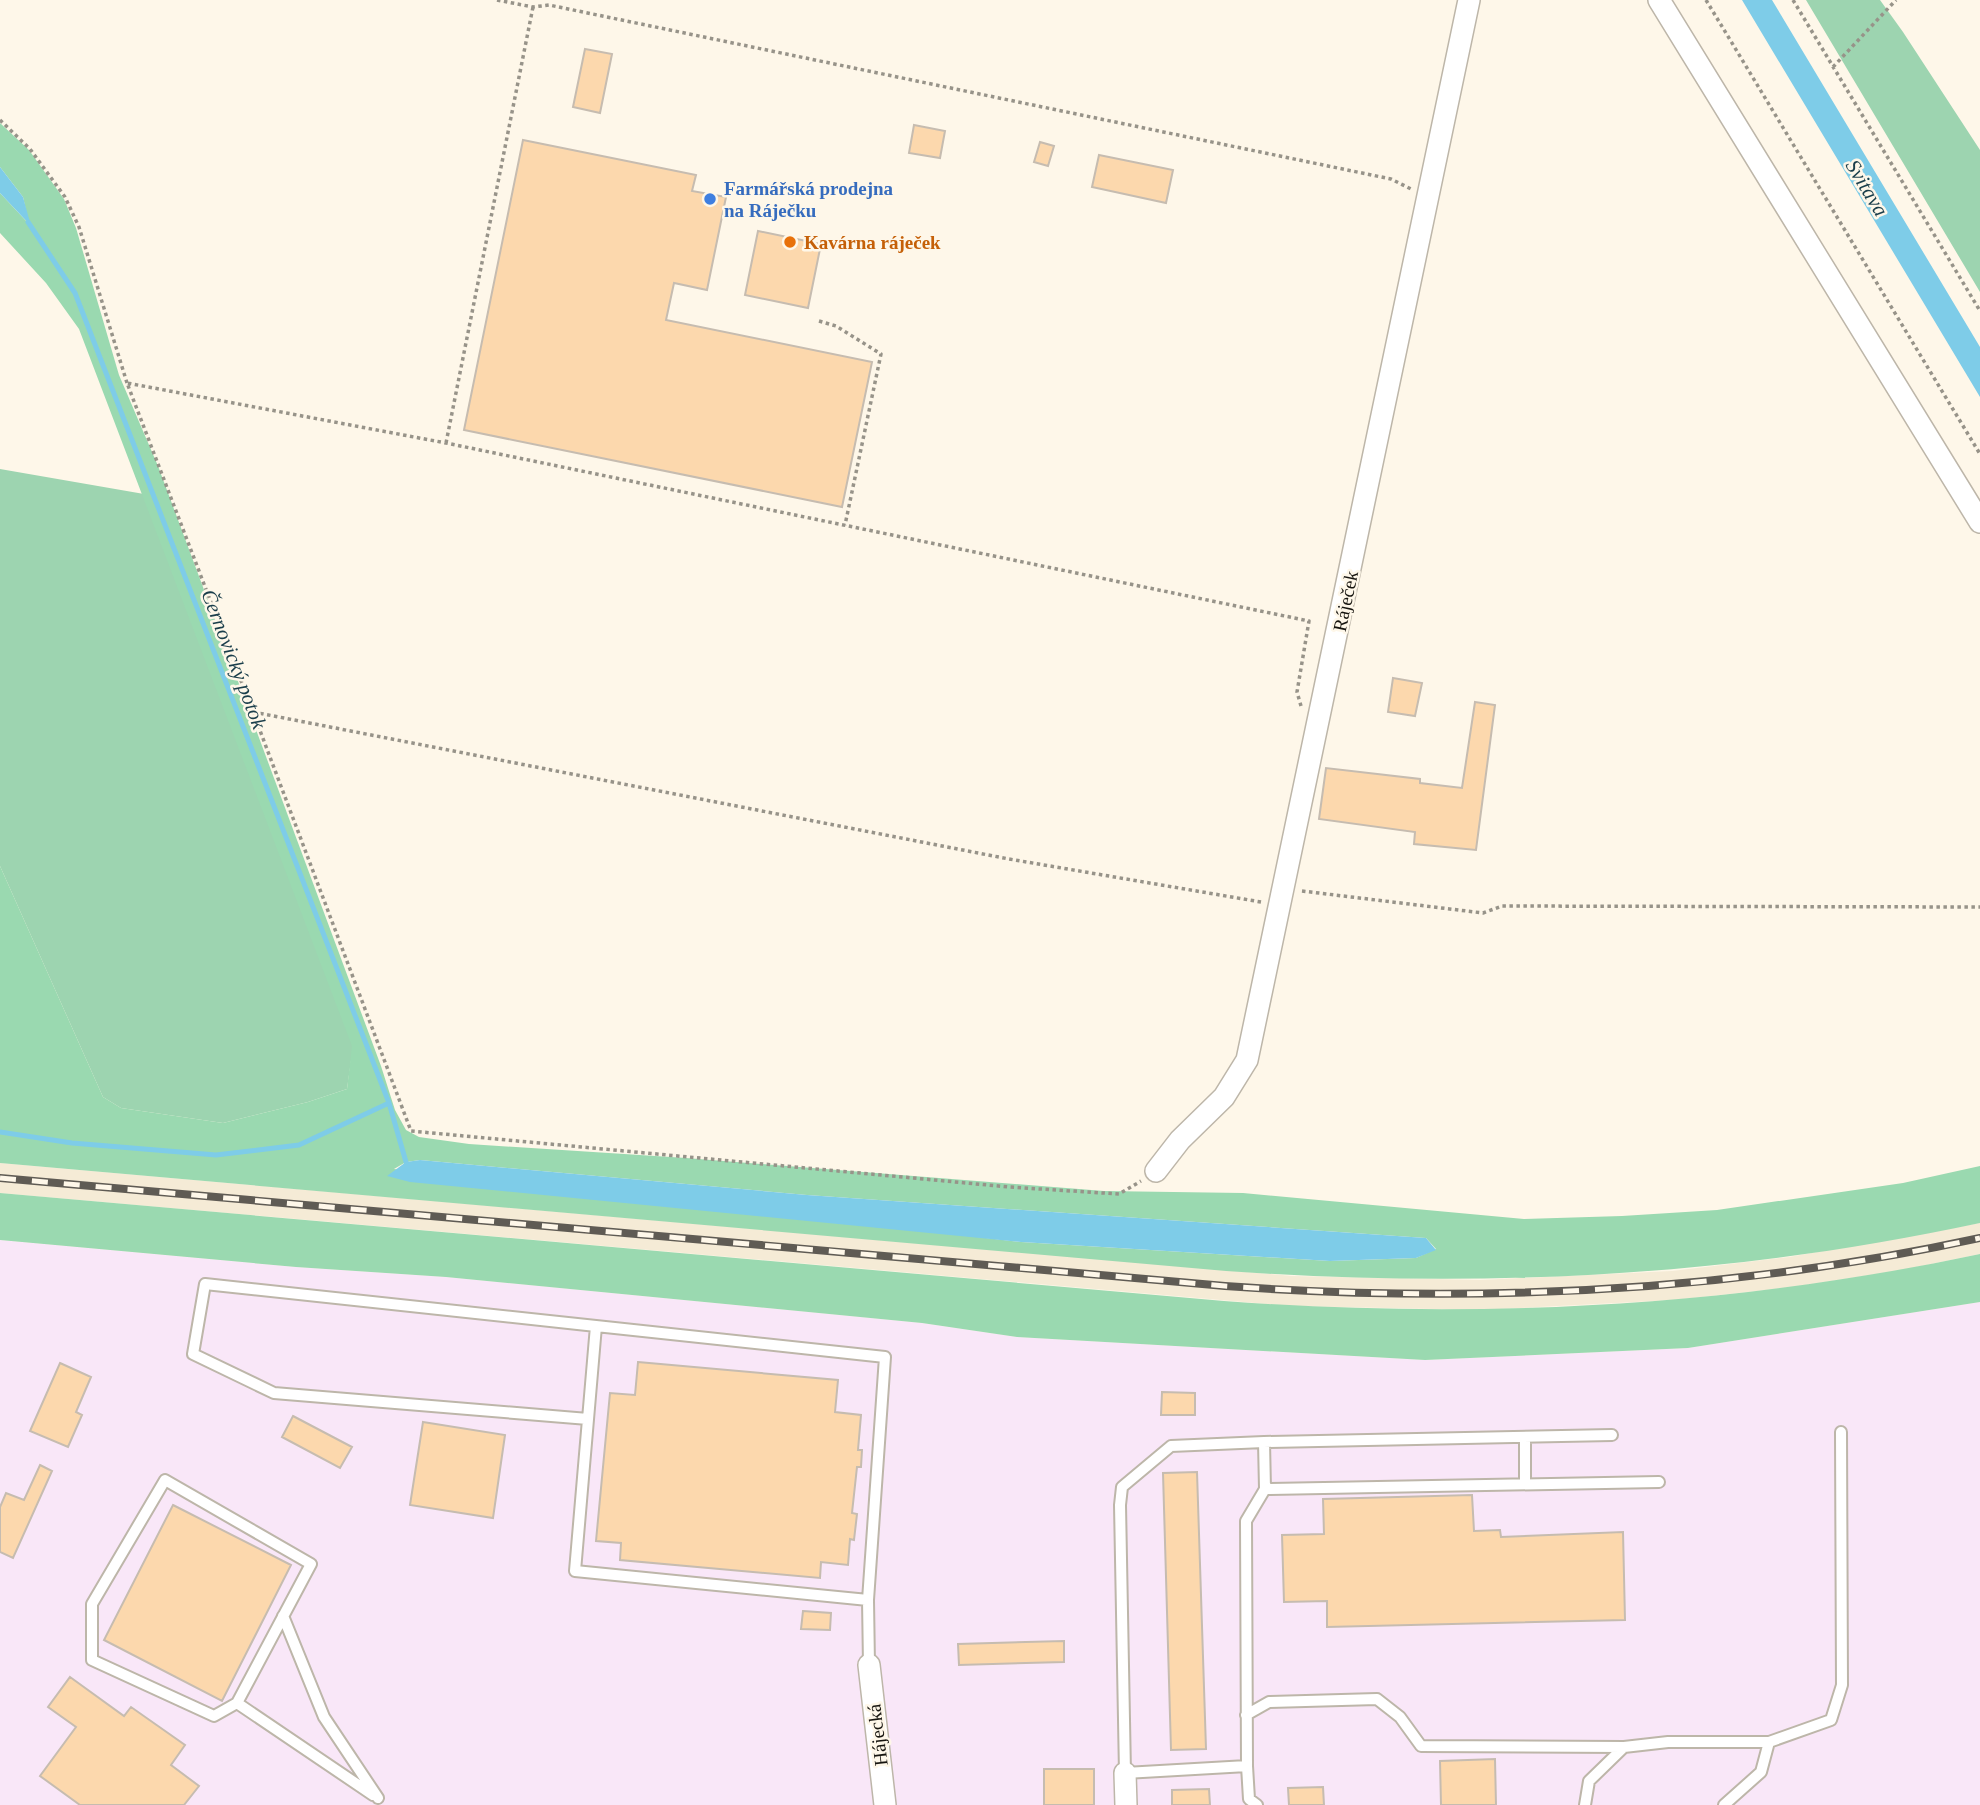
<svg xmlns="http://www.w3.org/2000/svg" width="1980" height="1805" viewBox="0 0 1980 1805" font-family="'Times New Roman',serif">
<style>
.built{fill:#f5ebd6}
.industrial{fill:#f9e7f8}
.green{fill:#9dd4b0}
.forest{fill:#9ad9b0;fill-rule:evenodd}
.water{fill:#7ecce8}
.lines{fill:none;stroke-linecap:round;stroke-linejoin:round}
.stream{stroke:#7ecce8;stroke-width:5}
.building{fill:#fcd8ad;stroke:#c6bcb0;stroke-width:2}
.service-casing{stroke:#bdb6a9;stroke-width:14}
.minor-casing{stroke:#bdb6a9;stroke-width:24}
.path{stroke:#979389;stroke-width:3.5;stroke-dasharray:3.5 3.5;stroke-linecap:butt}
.service{stroke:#fff;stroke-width:10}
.minor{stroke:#fff;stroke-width:21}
.rail-casing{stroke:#5f5b54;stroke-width:8}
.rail{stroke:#fef7e9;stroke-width:5;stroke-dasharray:16;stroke-linecap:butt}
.shop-dot{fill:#3f7fe0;stroke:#fef7e9;stroke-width:2.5}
.food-dot{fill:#e8710a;stroke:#fef7e9;stroke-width:2.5}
.labels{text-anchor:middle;stroke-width:5;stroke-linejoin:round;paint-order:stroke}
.shop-label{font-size:19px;font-weight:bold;fill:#366cbe;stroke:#fef7e9;text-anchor:start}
.food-label{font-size:19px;font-weight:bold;fill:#c56008;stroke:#fef7e9;text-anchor:start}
.street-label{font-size:19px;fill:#16140f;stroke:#fef7e9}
.water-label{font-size:21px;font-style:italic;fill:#1a3e4b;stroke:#fef7e9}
</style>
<rect width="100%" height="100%" fill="#fef7e9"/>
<path class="built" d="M0,1163L1292,1276L1480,1280L1672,1271L1789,1257L1980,1223V1254L1897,1271L1793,1287L1674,1300L1481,1310L1290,1306L0,1193Z"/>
<path class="industrial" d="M0,1240L296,1267L446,1277L922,1323L1017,1337L1425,1360L1688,1348L1980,1302V1805H0Z"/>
<path class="green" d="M1806,0H1880L1903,32L1980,150V292Z
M0,469L144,494L353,1046L347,1089L308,1102L223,1123L121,1108L103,1097L0,866Z"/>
<path class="forest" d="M0,123L29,150L64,199L76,228L119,375L158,466L381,1066L395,1110L406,1130L419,1137L469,1144L686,1158L1104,1191L1243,1193L1524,1219L1622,1216L1717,1210L1903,1183L1980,1166V1223C1728,1277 1483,1289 1226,1271L0,1163V866L103,1097L121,1108L223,1123L308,1102L347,1089L352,1046L79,329L46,283L0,233V193L29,224L23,197L0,167ZM420,1160L807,1195L1426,1238L1436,1249L1416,1258L1330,1261L1021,1242L394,1169L406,1162Z
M0,1193L1224,1301C1477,1320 1731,1307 1980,1254V1302L1688,1348L1425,1360L1017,1337L922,1323L446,1277L296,1267L0,1240Z"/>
<path class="water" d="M1742,0H1772L1980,347V397Z
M0,167L23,197L31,226L0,193Z
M420,1160L807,1195L1426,1238L1436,1250L1416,1258L1330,1261L1021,1242L410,1182L387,1176L406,1162Z"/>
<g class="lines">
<path class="stream" d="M28,222L75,293L389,1103L406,1162
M0,1132L72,1143L216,1155L299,1145L389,1103"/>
</g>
<path class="building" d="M585,49L612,54L600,113L573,107Z
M914,125L945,131L940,158L909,153Z
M523,140L696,175L692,191L726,197L707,290L674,283L666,320L872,362L842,507L464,430Z
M1040,142L1054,146L1048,166L1034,162Z
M1099,155L1173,170L1166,203L1092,187Z
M758,231L821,244L808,308L745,295Z
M1393,678L1422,683L1415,716L1388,712Z
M1475,702L1495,705L1476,850L1414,844L1415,832L1319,819L1326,768L1420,779V783L1462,788Z
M638,1362L838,1380L835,1412L861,1415L858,1450H862L861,1467H857L852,1513L857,1514L854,1540L850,1539L848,1565L821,1562L820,1578L620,1560L621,1543L596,1541L610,1393L635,1395Z
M60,1363L91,1377L76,1412L82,1415L68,1447L30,1431Z
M1162,1392L1195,1393V1415H1161Z
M293,1416L352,1447L340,1468L282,1437Z
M423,1422L505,1435L493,1518L410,1505Z
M40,1465L52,1471L13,1558L0,1552V1507L6,1493L24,1500Z
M1197,1472L1206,1749L1171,1750L1163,1473Z
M1472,1495L1474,1531L1500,1530L1501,1537L1623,1532L1625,1620L1327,1627V1601L1284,1602L1282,1535L1324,1534L1323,1499Z
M173,1505L291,1565L222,1701L104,1640Z
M803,1611L831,1613L830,1630L801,1629Z
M1064,1641V1662L959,1665L958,1644Z
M70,1677L124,1716L131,1707L185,1745L171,1765L199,1786L184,1805H80L40,1776L76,1727L48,1707Z
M1495,1759L1496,1805H1441L1440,1761Z
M1044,1769H1094V1805H1044Z
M1323,1787L1324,1805H1289L1288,1788Z
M1209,1789L1210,1805H1172V1790Z"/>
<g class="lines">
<defs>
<path id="service" d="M588,1419L274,1393L193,1354L205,1284L596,1326
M1525,1437V1484
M165,1480L311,1564L237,1703L214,1716L92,1660V1604Z
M1265,1489L1264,1442L1612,1435
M868,1600L575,1571L596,1326L885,1357L868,1600L869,1665
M283,1616L324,1717L378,1798
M237,1703L373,1795
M1246,1715L1269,1702L1377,1699L1400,1717L1421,1746L1624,1747
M1247,1766L1125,1773L1120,1505L1122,1487L1171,1446L1264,1442
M1257,1805L1249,1799L1247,1766L1246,1521L1265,1489L1659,1482
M1585,1805L1589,1781L1624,1747L1668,1742H1769L1831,1720L1842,1685L1841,1432
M1724,1805L1761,1772L1769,1742"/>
<path id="minor" d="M1659,0L1980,522
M1156,1171L1180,1140L1224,1097L1247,1060L1469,0
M869,1665L885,1805
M1125,1773L1126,1805"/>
</defs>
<use href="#service" class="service-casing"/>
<use href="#minor" class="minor-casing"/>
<path class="path" d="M497,0L533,7L549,5L1391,179L1411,189
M1706,0L1980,454
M1793,0L1980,311
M1833,67L1896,0
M0,120L30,149L65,197L79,227L127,383
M819,321L836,326L881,354L845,525
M446,443L533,7
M253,712L411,1131L1009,1187L1119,1194L1141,1181
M1302,891L1483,913L1502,906L1980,907
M1261,902L1009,859L253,712L127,383L446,443L1309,621L1297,692L1301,706"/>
<use href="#service" class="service"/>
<use href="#minor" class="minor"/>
<defs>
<path id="rail" d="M0,1178L1225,1286C1478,1304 1732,1292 1980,1238"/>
</defs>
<use href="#rail" class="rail-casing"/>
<use href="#rail" class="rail"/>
</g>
<circle class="shop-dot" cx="710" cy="199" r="7"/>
<circle class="food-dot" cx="790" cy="242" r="7"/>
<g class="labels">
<g class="shop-label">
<text x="724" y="195">Farmářská prodejna<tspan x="724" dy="22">na Ráječku</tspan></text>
</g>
<g class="food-label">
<text x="804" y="249">Kavárna ráječek</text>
</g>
<g class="street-label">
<text transform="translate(1345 601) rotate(-78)" y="7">Ráječek</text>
<text transform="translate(877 1735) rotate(-97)" y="7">Hájecká</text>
</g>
<g class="water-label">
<text transform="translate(1867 188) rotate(59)" y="7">Svitava</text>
<text transform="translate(234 659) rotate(69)" y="7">Černovický potok</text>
</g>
</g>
</svg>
